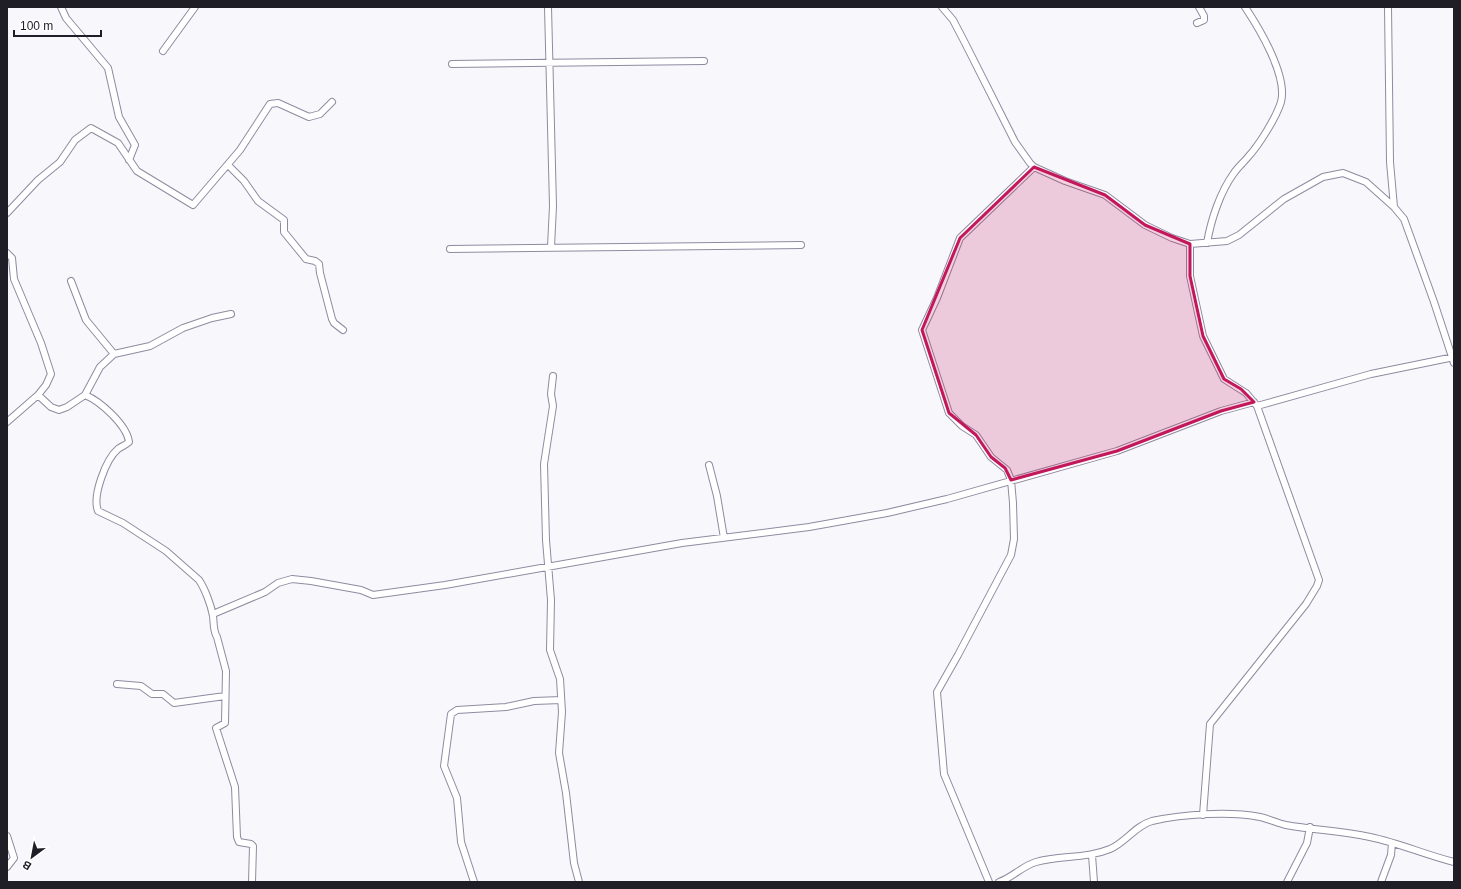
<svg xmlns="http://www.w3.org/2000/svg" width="1461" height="889" viewBox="0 0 1461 889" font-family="Helvetica,sans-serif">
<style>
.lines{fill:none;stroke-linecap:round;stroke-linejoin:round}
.minor-casing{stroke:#908aa0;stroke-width:8}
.minor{stroke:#fff;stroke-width:6}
.marked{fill:#c2185b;fill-opacity:0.2;stroke:#c2185b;stroke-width:3;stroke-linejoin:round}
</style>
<rect width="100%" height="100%" fill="#f8f7fc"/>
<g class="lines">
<defs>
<path id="minor" d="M61,7L66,18L108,68L119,117L135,145L129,160
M548,7L553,206L551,247
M942,7L953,20L964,41L1015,142L1030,163L1034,167L1065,181L1105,195L1145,225L1172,238L1190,244L1227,241L1239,235L1284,199L1323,177L1343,173L1366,182L1394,207L1404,219L1434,302L1454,363
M1388,7L1390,162L1394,207
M1197,23L1204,20V16L1199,7
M163,51L195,7
M452,64L704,61
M228,165L244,181L258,201L284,220V232L306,259L315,261L319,264L320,273L332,319L334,323L343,330
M7,213L38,180L60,162L75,140L91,128L118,143L137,171L193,205L240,150L270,104L278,103L309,117L320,114L332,102
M1207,243C1211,220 1220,192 1234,173C1238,167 1244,162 1248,157C1259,145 1276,118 1281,102C1288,76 1259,28 1245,7
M1190,244V276L1203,336L1224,379L1246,393L1257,406L1319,580L1317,586L1306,604L1210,724L1203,815
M450,249L801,245
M7,253L12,258L14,279L41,343L51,374L46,385L38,395L7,422
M71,281L86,320L114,354
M553,376L551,394L553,406L544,464L546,540L551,600L550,650L560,679L562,712L559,753L566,793L574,863L579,882
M38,395L51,407L59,410L67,407L85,395C100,401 127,425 129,442C126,445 122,446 118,449C106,459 92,496 98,511L123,523L166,551L199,580C205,589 211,605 213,616C214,623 213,631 217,637L226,671L225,723L216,728L235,787L237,837L239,842L251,844L253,846L252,882
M85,395L100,367L114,354L150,346L183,328L212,318L231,314
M1257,406L1371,374L1454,357
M709,465L717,496L724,538
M213,614L265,592L278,583L292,579L311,581L361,590L373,595L445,585L682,543L809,527L887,513L947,499L1117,451L1221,411L1254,402
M117,684L141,686L152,694H163L174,703L225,696
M7,836L14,858L7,867
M1092,855L1094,882
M474,882L461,842L457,798L444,766L451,714L457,710L506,707L534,701L561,700
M989,882L944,774L937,692L958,655L1011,555L1014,539L1013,503L1011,480L1007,470L991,457L976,435L962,426L949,413L922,330L937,298L960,238L1034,167
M999,882C1012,878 1022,866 1036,862C1060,855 1086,859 1110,849C1126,842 1135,826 1152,821C1184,814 1229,811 1260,817C1269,819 1277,823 1286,825C1314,830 1342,831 1370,837C1399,843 1426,855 1454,862
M1287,882L1307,843L1310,827
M1381,882L1391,855L1392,843"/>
</defs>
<use href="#minor" class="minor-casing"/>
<use href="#minor" class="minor"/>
</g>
<path class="marked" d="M1034,167L1105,195L1145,225L1190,244V276L1203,336L1224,379L1241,389L1254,402L1221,411L1117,451L1011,480L1005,468L991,457L976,435L949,413L922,330L960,238Z"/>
<rect width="1461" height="889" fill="none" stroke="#1f1d26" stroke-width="16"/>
<g transform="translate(32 857) rotate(212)" stroke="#ffffff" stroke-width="3" paint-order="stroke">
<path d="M0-3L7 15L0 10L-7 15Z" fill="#1f1d26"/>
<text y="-6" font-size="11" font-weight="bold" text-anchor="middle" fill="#1f1d26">B</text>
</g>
<path d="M14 30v6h87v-6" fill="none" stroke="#1f1d26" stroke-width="2"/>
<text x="20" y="30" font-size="12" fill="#1f1d26" stroke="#ffffff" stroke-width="3" paint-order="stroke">100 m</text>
</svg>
